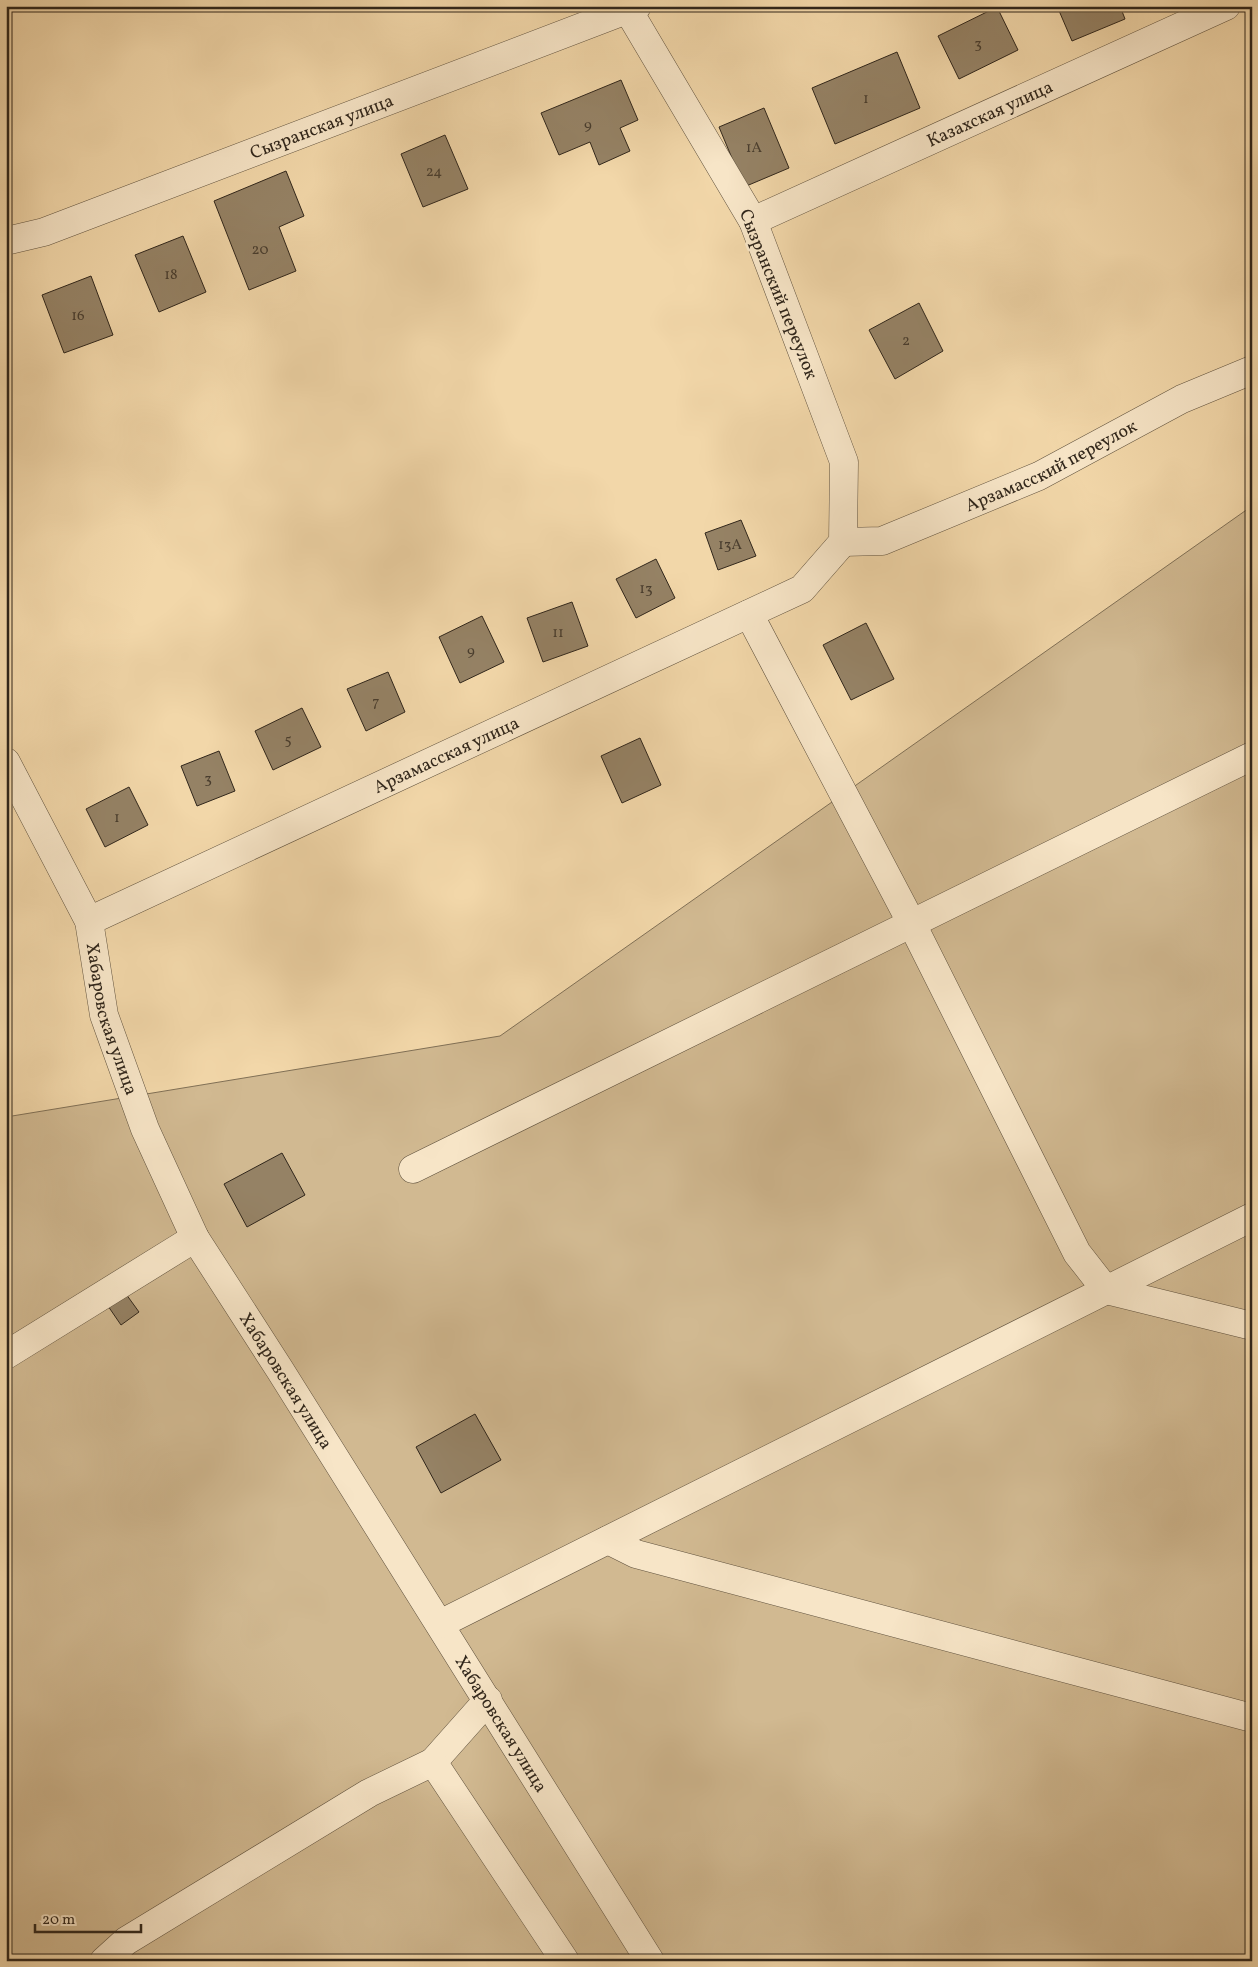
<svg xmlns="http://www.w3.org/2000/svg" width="1258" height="1967" viewBox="0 0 1258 1967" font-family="Vollkorn,serif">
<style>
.green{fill:#d1b991;stroke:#807056}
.building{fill:#958265;stroke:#30261b}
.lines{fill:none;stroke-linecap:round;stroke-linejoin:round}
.minor-casing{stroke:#60523e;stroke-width:29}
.minor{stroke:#f7e5c7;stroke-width:28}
.labels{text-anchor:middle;stroke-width:5;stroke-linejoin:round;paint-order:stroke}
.number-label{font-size:15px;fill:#493d2e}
.street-label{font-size:18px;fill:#30261b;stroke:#f7e5c7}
</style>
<rect width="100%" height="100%" fill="#f2d7a9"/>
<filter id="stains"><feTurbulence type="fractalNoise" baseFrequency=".004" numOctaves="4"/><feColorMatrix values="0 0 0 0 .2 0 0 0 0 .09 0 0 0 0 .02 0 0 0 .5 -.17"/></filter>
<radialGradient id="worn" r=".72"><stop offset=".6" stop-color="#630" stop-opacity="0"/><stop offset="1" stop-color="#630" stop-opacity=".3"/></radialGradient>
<path class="green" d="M1252,506V1961H6V1117L500,1036Z"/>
<path class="building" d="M1057,6H1120L1125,19L1072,41Z
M997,7L1018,50L959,79L938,36Z
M897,52L920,108L835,144L812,88Z
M621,80L638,120L620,128L630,151L599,165L590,142L559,155L541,113Z
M764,108L789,168L744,187L719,127Z
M445,135L468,189L423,207L401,154Z
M286,171L304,216L279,227L296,271L249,290L214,201Z
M183,236L206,292L159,312L135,255Z
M91,276L113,335L64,353L42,295Z
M919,303L943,351L895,379L869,330Z
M741,520L756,556L718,570L705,533Z
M656,559L675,598L636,618L616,579Z
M572,602L588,646L543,662L527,618Z
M482,616L504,662L460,683L439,637Z
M866,623L894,679L851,700L823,645Z
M388,672L405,712L366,731L347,689Z
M302,708L321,747L273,770L255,731Z
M640,738L661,785L622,803L601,756Z
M219,751L235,791L197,806L181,766Z
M129,787L148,825L105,847L86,809Z
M282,1153L305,1195L247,1227L224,1184Z
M126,1294L139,1312L121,1325L108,1306Z
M475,1414L501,1460L441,1493L416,1447Z"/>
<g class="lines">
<defs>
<g id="minor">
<path id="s1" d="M753,221L1226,6"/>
<path id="s2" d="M6,241L44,232L637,6"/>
<path id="s3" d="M843,542L882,541L1039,476L1182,399L1252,370"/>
<path d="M749,614L912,924L1077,1253L1106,1290L1252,1326"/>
<path id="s4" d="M6,762L89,921L104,1015L145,1129L195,1238L280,1370L650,1961"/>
<path id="s5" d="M89,921L802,589L843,542L844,462L753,221L628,10"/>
<path d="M413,1169L1252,756"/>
<path d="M6,1355L195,1238"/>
<path d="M608,1540L636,1554L1252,1718"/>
<path d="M440,1624L1252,1217"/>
<path d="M488,1700L433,1762L565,1961"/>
<path d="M104,1961L126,1941L369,1793L433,1762"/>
</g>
</defs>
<use href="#minor" class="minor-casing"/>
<use href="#minor" class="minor"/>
</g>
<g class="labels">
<g class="number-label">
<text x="978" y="48">3</text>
<text x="866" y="103">1</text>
<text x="588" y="129">9</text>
<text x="754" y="152">1А</text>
<text x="434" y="176">24</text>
<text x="260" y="254">20</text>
<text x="171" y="279">18</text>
<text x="78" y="320">16</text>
<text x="906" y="345">2</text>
<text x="730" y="549">13А</text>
<text x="646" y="593">13</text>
<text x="558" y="637">11</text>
<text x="471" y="655">9</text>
<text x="376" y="706">7</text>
<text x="288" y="744">5</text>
<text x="208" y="783">3</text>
<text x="117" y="822">1</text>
</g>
<g class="street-label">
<text dy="6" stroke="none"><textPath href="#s1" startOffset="260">Казахская улица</textPath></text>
<text dy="6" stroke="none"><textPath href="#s2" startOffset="336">Сызранская улица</textPath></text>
<text transform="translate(779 294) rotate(68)" y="6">Сызранский переулок</text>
<text dy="6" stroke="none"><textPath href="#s3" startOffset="224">Арзамасский переулок</textPath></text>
<text dy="6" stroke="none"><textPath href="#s5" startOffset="394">Арзамасская улица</textPath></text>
<text dy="6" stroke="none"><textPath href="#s4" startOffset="280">Хабаровская улица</textPath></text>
<text dy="6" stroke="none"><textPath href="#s4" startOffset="685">Хабаровская улица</textPath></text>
<text dy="6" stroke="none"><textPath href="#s4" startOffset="1090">Хабаровская улица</textPath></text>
</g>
</g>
<rect width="1258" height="1967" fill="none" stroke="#f2d7a9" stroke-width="25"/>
<rect x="8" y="8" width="1243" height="1952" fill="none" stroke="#30261b" stroke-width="2.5"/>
<rect x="12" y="12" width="1233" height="1942" fill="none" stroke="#30261b"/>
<path d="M35 1924v8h106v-8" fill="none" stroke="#30261b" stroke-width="2.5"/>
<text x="42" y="1924" font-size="15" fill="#30261b" stroke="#f7e5c7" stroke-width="4" paint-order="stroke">20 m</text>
<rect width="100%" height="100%" filter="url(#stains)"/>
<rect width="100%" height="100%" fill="url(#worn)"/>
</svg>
